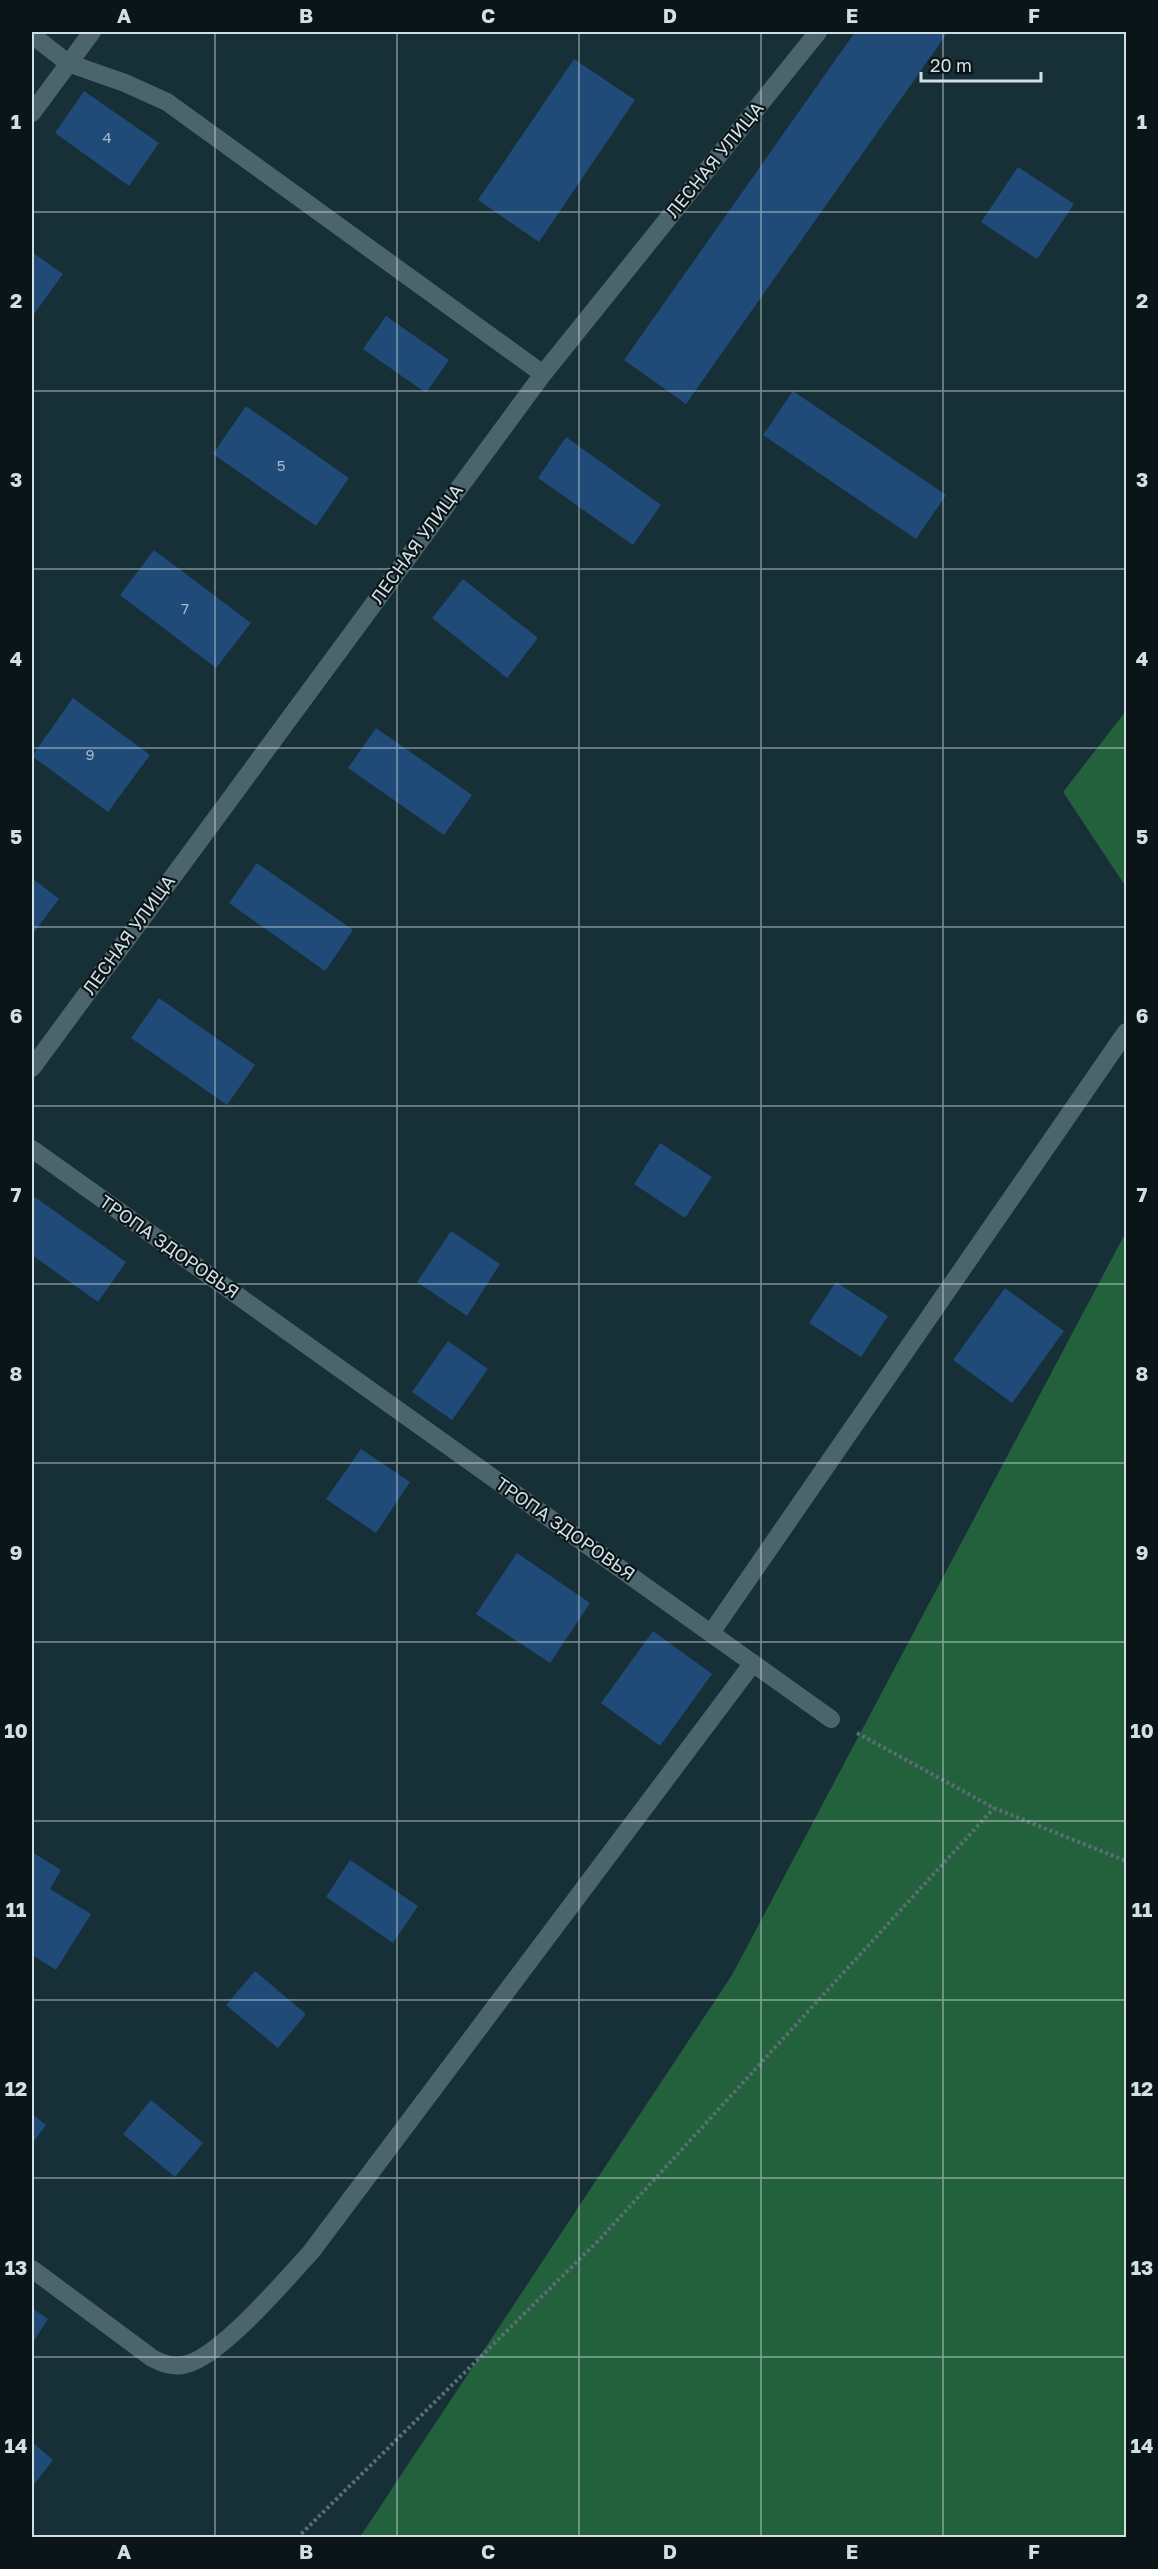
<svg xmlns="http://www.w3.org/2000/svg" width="1158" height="2569" viewBox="0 0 1158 2569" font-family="'Golos Text',sans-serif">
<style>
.forest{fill:#22613c}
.building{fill:#204a77}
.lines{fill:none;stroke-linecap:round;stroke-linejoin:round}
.path{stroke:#5a6e75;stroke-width:4;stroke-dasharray:3 3;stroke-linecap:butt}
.minor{stroke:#4c656d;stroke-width:18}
.grid{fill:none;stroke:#d2e0e5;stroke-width:1.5;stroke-opacity:0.55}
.labels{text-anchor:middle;stroke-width:4.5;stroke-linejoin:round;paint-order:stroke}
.number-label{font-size:15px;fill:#a6baca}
.street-label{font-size:18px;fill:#d2e0e5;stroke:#0b1518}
.neatline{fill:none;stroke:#d2e0e5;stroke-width:2}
.grid-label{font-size:20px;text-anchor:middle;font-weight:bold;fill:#d2e0e5}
</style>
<rect width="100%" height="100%" fill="#172f36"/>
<path class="forest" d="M1126,711V887L1063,792Z
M1126,1232V2537H360L732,1975Z"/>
<path class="building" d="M855,32H948L686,404L624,360Z
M574,59L635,100L539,242L478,200Z
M84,91L159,143L129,186L55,133Z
M1018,167L1074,204L1037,259L981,222Z
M32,252L63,274L32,317Z
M386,316L449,360L426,393L363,349Z
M793,391L946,495L916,539L763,435Z
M246,406L349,478L316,526L213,454Z
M566,437L661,505L633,545L538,478Z
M154,550L251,623L216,668L120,595Z
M463,579L538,638L507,678L432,618Z
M73,698L150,755L108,812L32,756Z
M376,728L472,795L444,835L348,768Z
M257,863L353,930L325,971L229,903Z
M32,878L59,899L32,935Z
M159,998L255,1065L227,1105L131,1038Z
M660,1143L712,1177L685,1218L634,1184Z
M32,1195L126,1262L98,1302L32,1255Z
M451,1231L500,1264L467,1316L417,1282Z
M836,1282L888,1316L861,1357L809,1323Z
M1005,1288L1064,1331L1012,1403L953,1360Z
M448,1341L488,1369L452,1420L412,1392Z
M361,1449L410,1482L376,1533L326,1499Z
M517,1553L590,1603L550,1663L476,1614Z
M653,1631L712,1674L660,1746L601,1703Z
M32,1852L61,1870L50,1889L91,1914L56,1970L32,1955Z
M350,1860L418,1906L393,1943L326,1897Z
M255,1971L306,2014L278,2048L226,2005Z
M151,2100L203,2143L175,2177L123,2134Z
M32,2114L46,2125L32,2144Z
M32,2308L48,2319L32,2344Z
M32,2442L53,2460L32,2487Z"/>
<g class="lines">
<path class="path" d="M857,1733L994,1808L1126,1861
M297,2538L600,2239L994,1808"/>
<path class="minor" d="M32,35L68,63L125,83L167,102L543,374
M32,113L92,32
M32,1068L543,374L818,32
M32,1149L831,1719
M711,1633L1126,1032
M32,2269L152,2358C162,2363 171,2367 183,2365C218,2360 285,2280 311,2252L753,1663"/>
</g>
<path class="grid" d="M215,32V2538M397,32V2538M579,32V2538M761,32V2538M943,32V2538M32,212H1126M32,391H1126M32,569H1126M32,748H1126M32,927H1126M32,1106H1126M32,1284H1126M32,1463H1126M32,1642H1126M32,1821H1126M32,2000H1126M32,2178H1126M32,2357H1126"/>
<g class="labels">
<g class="number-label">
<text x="107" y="143">4</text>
<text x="281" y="471">5</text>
<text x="185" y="614">7</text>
<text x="90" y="760">9</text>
</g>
<g class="street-label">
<text transform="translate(715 160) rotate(-51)" y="6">ЛЕСНАЯ УЛИЦА</text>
<text transform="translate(417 544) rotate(-54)" y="6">ЛЕСНАЯ УЛИЦА</text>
<text transform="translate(129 935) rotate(-54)" y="6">ЛЕСНАЯ УЛИЦА</text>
<text transform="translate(169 1247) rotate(35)" y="6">ТРОПА ЗДОРОВЬЯ</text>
<text transform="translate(565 1529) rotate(35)" y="6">ТРОПА ЗДОРОВЬЯ</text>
</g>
</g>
<rect width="1158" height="2569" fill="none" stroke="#0b1518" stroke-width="66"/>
<path d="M921 72v9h120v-9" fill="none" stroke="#d2e0e5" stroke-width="3"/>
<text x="930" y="72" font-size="18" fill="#d2e0e5" stroke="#0b1518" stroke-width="4.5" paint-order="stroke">20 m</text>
<rect x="33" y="33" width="1092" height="2503" class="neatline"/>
<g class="grid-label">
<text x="124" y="23">A</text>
<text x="306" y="23">B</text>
<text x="488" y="23">C</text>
<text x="670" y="23">D</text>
<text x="852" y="23">E</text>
<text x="1034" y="23">F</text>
<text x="16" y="129">1</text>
<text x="1142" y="129">1</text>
<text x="16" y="308">2</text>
<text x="1142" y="308">2</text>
<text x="16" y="487">3</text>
<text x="1142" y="487">3</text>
<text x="16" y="666">4</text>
<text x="1142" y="666">4</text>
<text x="16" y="844">5</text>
<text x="1142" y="844">5</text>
<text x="16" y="1023">6</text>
<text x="1142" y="1023">6</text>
<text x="16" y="1202">7</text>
<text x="1142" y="1202">7</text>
<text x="16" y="1381">8</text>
<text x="1142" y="1381">8</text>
<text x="16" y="1560">9</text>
<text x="1142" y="1560">9</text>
<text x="16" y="1738">10</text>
<text x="1142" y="1738">10</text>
<text x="16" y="1917">11</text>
<text x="1142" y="1917">11</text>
<text x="16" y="2096">12</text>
<text x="1142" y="2096">12</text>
<text x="16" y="2275">13</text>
<text x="1142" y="2275">13</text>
<text x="16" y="2453">14</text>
<text x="1142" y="2453">14</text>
<text x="124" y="2559">A</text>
<text x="306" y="2559">B</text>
<text x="488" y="2559">C</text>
<text x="670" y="2559">D</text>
<text x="852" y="2559">E</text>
<text x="1034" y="2559">F</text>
</g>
</svg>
